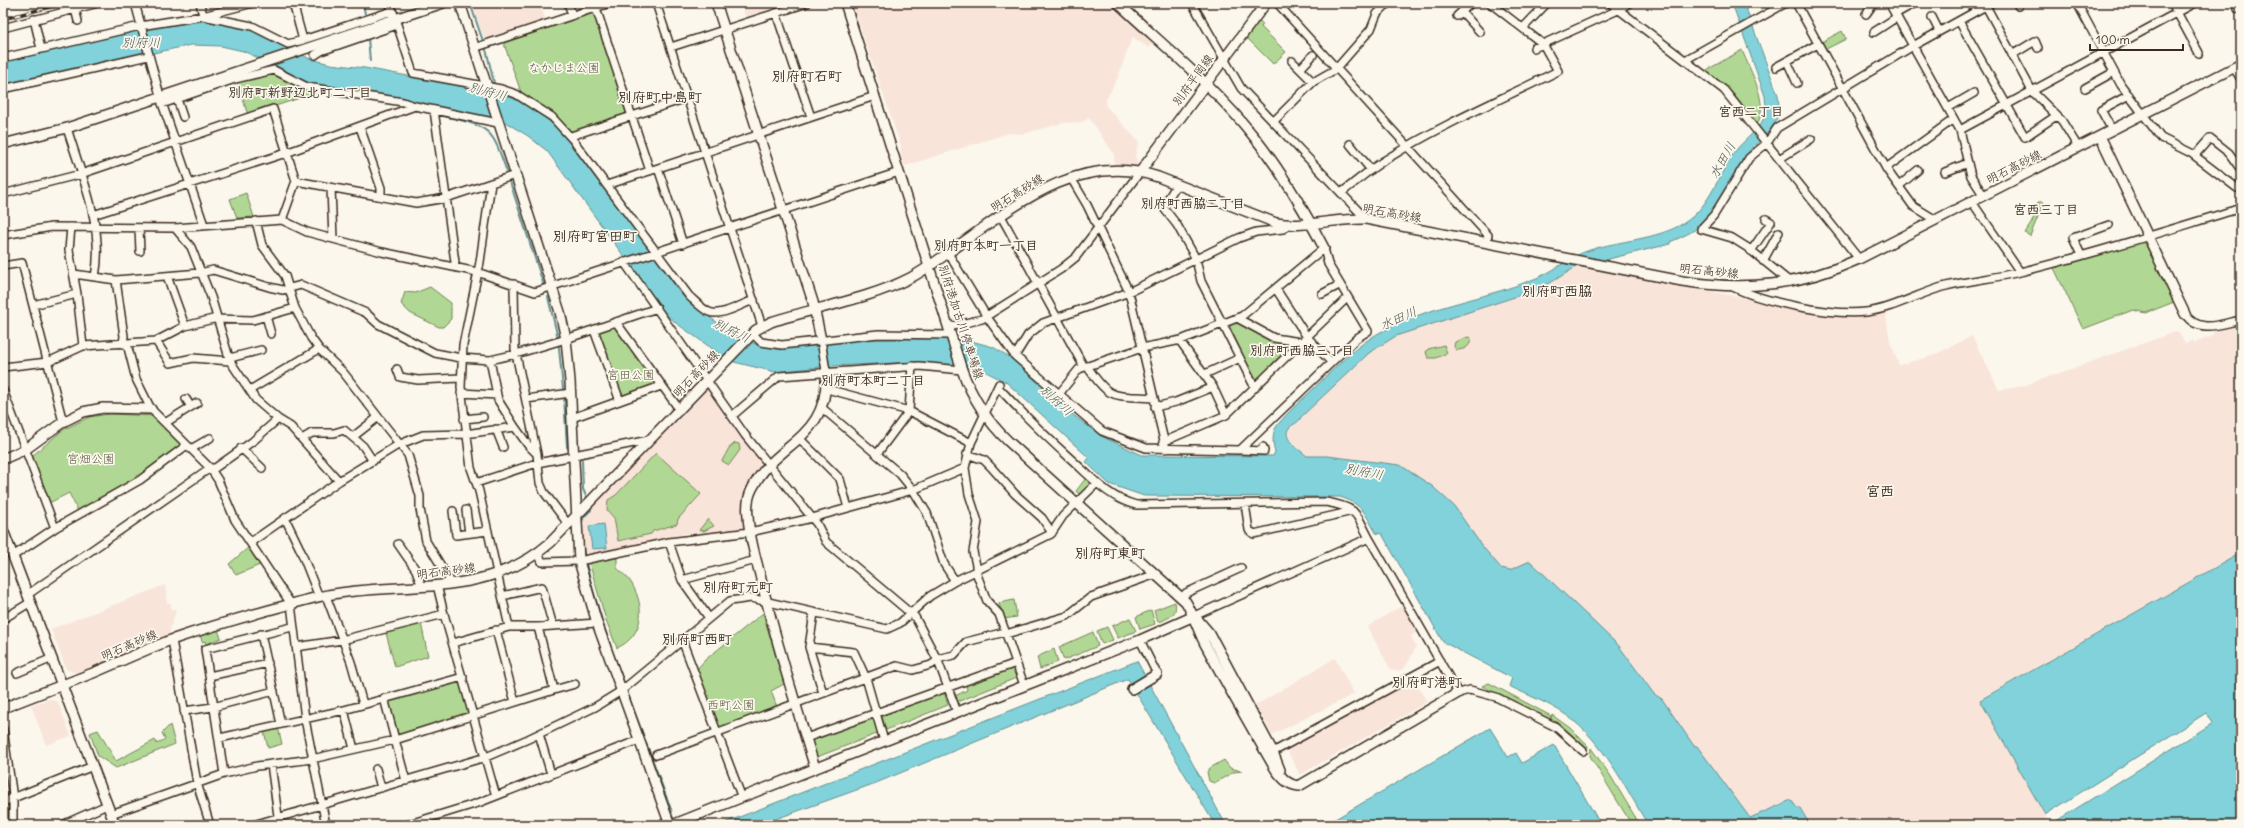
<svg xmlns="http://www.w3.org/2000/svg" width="2244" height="828" viewBox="0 0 2244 828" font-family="Delius,'Klee One',sans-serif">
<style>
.built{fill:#f9e4da}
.green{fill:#b0d894;stroke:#768159}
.water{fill:#81d2da;stroke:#658f8f}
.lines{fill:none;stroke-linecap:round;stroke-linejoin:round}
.stream{stroke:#658f8f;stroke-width:2}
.street-casing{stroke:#3b2a1e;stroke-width:10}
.secondary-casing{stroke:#3b2a1e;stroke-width:12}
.street{stroke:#fbf7ec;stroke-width:7}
.secondary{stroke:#fbf7ec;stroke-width:9}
.rail-casing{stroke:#3b2a1e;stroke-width:3.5}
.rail{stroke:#fbf7ec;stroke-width:2;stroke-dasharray:6;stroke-linecap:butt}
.labels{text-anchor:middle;stroke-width:3.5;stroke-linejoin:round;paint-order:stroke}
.park-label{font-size:12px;fill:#58563c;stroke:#fbf7ec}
.street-label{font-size:12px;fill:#3b2a1e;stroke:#fbf7ec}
.water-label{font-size:13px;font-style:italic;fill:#505c56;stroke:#fbf7ec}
.neighbourhood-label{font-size:13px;font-weight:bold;fill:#3b2a1e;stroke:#fbf7ec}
.quarter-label{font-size:14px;font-weight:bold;fill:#3b2a1e;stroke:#fbf7ec}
</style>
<rect width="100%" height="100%" fill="#fbf7ec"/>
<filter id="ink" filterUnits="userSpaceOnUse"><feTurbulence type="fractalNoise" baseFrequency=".025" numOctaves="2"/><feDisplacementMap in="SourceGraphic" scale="8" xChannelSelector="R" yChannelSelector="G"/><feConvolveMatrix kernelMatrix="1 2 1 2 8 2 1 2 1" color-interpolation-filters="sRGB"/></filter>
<g filter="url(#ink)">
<path class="built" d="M471,3H491L493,8L507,3H540L546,21L483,42L484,38Z
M741,3H797L746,19Z
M852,3H1110L1153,42L1149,48L1132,37L1118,77L1105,102L1106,106L1139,142L1135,157L1139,166H1114V154L1089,118L1083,122L1063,123L1023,134L1009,133L905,166L901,156V146Z
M1576,267L1834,314L1891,308L1886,316L1890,341L1899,365L1932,356L1972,336L1999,390L2023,386L2178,331L2185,344L2193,340L2195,343L2212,336L2215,329L2241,325V553L1980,699L2045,815L2047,822L2041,825H1810L1800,808L1797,809L1791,800L1750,818L1697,746L1694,747L1662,699L1654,694L1619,646L1510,570L1501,568L1482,546L1348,459L1327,456H1307L1289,439L1287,434L1289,429L1300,420L1301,417L1369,353L1396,336L1542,288Z
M705,388H710L763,465L743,510L744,529L683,534L614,553L586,555L583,534L584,519L597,501Z
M165,585L167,603H171V610H176L168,637L77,674L66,669L51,629Z
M1403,605L1419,631L1411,636L1416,647L1405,668L1398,671L1391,670L1367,627Z
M1335,658L1354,694L1272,735L1256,705Z
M1412,676L1427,702L1300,775L1284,744Z
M50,699L58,702L71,736L46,745L31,705Z"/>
<path class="green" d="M590,12L595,15L626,112L624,115L573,133L521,92L503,41Z
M1258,20L1263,24L1261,27L1286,52L1273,64L1248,39L1239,46Z
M1842,31L1846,39L1824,50L1820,43Z
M1742,50C1750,71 1770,104 1757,124L1731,91L1705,71Z
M274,73L293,84L310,90L309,95L248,115L237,81Z
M246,193L254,217L237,218L230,199Z
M2038,202H2044L2030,236L2025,233L2032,222Z
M2142,242L2146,245L2174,302L2146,313L2133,310L2083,329L2054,268Z
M430,287L451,303V319L443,327H439L410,313L401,304L405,292L415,293Z
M1239,320L1296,344L1257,381L1253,380L1230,327L1231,324Z
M613,325L616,326L655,381L654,385L624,395L621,393L599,334L601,329Z
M1468,337L1471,338C1471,347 1464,350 1456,350L1454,346L1455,342Z
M1444,345L1447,353L1436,358H1428L1426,352L1428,349Z
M110,414L155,416L182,444L139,477L78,511L69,493L49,503L32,456L63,430L89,417Z
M735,443L739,444L740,450L729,465L722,461L729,448Z
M656,453L701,494L678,519L677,524L653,531L651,534L618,541L614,518L607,510L608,500L616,495Z
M1086,478L1090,482V486L1080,495L1076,491Z
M708,519L714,526L704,531L699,530Z
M249,547L262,564L236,575L229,564Z
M617,558V568C622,573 629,578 632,584C646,609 643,636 617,648L606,620L589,562Z
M1014,600L1017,617L1003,619L999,603Z
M1175,602C1178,615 1169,618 1158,622L1154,610Z
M1151,610L1155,624L1140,629L1136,617Z
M763,613L784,684L771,691L777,707L721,728L718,726L696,670L705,660Z
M1130,618L1136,631L1118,638L1112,626Z
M421,623L428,656L395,667L386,633Z
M1107,627L1113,640L1102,644L1097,631Z
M218,630L221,638L206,644L205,641L202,642L200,634Z
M1093,632L1098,646L1064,660L1059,647Z
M1054,649L1058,662L1040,669L1037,657Z
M1012,667L1016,678L957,702L955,696L967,690L966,684Z
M462,678L471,714L396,738L386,700Z
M1489,683L1551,716L1549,721L1482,686Z
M944,692L948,705L886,730L882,716Z
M1552,715L1570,728L1588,746L1587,754L1564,729L1550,722Z
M874,717L879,733L817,757L811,741Z
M170,725L175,744L116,768L98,756L90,733L98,730L116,761L155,740L157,744L165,739L162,733Z
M278,727L282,744L268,748L264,731Z
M1591,748L1610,775L1640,825H1632L1590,756Z
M1224,760L1230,768L1242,771L1234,772L1214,783L1209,781L1207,772L1210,768Z"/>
<path class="water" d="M1732,3H1744L1778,95C1779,104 1780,114 1775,122C1768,136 1753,144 1745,157C1733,177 1725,201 1709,218C1698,230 1684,236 1670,242V244L1576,267L1542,288L1396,336L1369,353L1301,417C1299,423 1294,423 1289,428C1281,438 1300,450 1307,456H1327L1400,465L1432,486L1454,506L1482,546L1501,568L1510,570L1530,561L1619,646L1654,694L1662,699L1694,746H1697L1750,818L1791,800L1797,808H1800L1810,825H1648C1625,787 1604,742 1566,715C1549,703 1527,695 1509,686L1512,678L1443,642L1382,534L1376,533C1365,513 1362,504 1340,497L1144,496L1109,484L1086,462L1089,458L1006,382L978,368L918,362L830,366L775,372L734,362L721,355L676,323L666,314L547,151L528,136L505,122L392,97L314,87L284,73L263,60L243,51L221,46L191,45L3,85V62L139,29L199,20L247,28L272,37L308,58L330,64L365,68L505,94L535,110L558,128L650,249L680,293L693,306L737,336L760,346L776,347L876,339L944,338L968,340L993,347L1011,358L1072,414L1101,436L1142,455L1273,456L1275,452C1273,445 1272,436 1275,429C1279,421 1301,400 1308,394C1333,370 1357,343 1388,328C1436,304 1490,298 1539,277C1558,269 1570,256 1590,250C1620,240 1656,240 1684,223C1711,206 1718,174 1736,150C1745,139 1763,127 1766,112C1767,108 1765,101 1765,96Z
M604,524L607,548L592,549L589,526Z
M2241,553V825H2052L2053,823L2213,723L2206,713L2045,815L1980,700Z
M1137,661L1226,825H1215L1128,679L876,783L759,825H719Z
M1490,728L1508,757L1516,753L1522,763L1554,745L1601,825H1325Z"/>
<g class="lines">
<path class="stream" d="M363,3L365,14
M470,3L487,53L494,83
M368,38L370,61
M445,116C493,128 492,129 508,175
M509,179L544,286
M548,297L558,338L563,389
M564,396L567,447L570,450
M578,457L582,460L583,489L588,501
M590,507L591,510C588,513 584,516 583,519C573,543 614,658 625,685
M626,689L672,812"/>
<defs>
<path id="street" d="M135,3L162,103L204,225
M200,3L203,16L253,3
M293,3L303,40L392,11
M390,3L413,73L501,89L516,94L552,117L573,140L689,296C695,301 702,309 709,312C721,317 742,304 754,300
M568,3L572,15
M656,3L762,326
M1192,3L1241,88L1366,219
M1277,3L1488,235L1486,243
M1610,3L1724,90L1859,259
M1796,3L1887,170L1913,206L1936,220
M1889,3L1960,130L1971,176L1984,196
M2017,3L2018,6
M2077,3L2121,85L2161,138L2191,153L2237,188
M2172,3L2199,53
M1986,6L2032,91L2062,121L2078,147
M596,8L650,171
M75,9L78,21
M2238,9L2241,7
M1462,12L1480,32
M776,13L811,117
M1866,14L1874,3
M1895,14L1915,3
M1457,16L1471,3
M1932,17L1939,31
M34,19L41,49
M1959,21L2025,137L2056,116
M3,28L98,3
M1523,28L1547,3
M1874,32L1897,17
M671,47L807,3
M474,48L610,3
M1534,48L1618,10L1629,3
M315,55L321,51L397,25
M2012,55L2035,41L2038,48
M3,58L140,26L203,16L252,26L288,44L303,40
M1685,60L1786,3
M1292,61L1313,82
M1787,61L1797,83
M1776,67L1818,44
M2234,68L2241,79
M1300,69L1313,55
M2085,88L2114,72
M3,89L148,56
M177,99L183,117
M162,104L235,79L274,70L307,87L403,102L415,106L498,123
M1948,108L1974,93
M434,110L455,262L454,267
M1273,122L1313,82L1336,69L1371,29L1377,14L1388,3
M360,127L381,188V196
M67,128C81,175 105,227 95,277
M1960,130L2195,3
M2112,130L2101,110L2129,95
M571,136L687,98
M1350,144L1371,170
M2195,155L2210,138L2229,153L2239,167
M1779,159L1811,139
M658,168L683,244
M1886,168L1954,119
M1945,172L1968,163
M1071,178L1087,205L1129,292L1166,449
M296,181L416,203L446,198L515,175
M491,183L480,262L463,345L461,387L471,468L479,491L509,627
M1177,184L1163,207L1177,225L1196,259L1201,281L1255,388
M607,185L875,96
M1899,186L1918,170
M331,188L333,239
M1341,193C1357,181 1372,167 1390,157C1443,124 1502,99 1558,71L1543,44L1490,3
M3,194L81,174L273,109L296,181L282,220
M1972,202L2020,272
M93,215L286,153L415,106
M1001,216L1084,367
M256,221L262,245L285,276L295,308L311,338L319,349L343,372L408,455L420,496V509L426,541L452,584
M71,227L69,250L77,294L83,346
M139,228L140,251
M175,228L191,247L211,297L230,361L256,400L278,419L291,427L339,481
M3,235L52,227L175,228L282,220L307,232L382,252L477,272L535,292L899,172
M1751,251L1771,222L1766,219
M948,253L987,317L1015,356L1102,431L1146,448L1240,450L1357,338L1368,331L1328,264L1324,248L1242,316L1181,340L1142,348L1079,369L1059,394
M2081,255L2073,238L2109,225
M1763,261L1779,232
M624,262L745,435L817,524L826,542L915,617L938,661L957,712
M3,266L22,263L63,422
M74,274L116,280L124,336L123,344
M167,276L185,326
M116,280L200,273L213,270L269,287L283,290L301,285L366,313L378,324L435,353L461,358L490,360L516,354L566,339L657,308
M1790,282L1748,248L1732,238L1701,229L1714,215L1749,158L1767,143L1777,128L1913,46L1991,3
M514,284L515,349L537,454L540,483L544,492L568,524
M1733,287C1763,302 1832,316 1866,312C1893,309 1919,293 1946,286C1971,280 1996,278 2020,272C2095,254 2168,230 2241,208
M1276,289L1307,337L1331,362
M1322,294L1339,285
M33,305L77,294
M2185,314C2198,334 2221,324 2241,320
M266,316L271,334
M1237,318L1274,338L1301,342
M616,322L679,409
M949,327L982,319L1061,269L1076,257L1140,172
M594,330L620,401
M752,333L761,342L782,345L878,334L951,335
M821,340L826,371
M156,341L170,363L193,358L230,361
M1180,341L1213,387L1226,415
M127,344L136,379L151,409L210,468L218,480L235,520L291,604L305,719L326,825
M1015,356L1028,335L1043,323L1129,292L1239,238L1256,232L1283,229L1287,225
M230,358L261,350
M490,360L498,400L515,427
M1087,366C1110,401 1113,395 1153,398
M3,367L48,362L83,346L156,341L185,326L213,319L253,320L295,308
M397,369L400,377L418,380L461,378
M1205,374L1240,358
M999,384L971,443L965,468L969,494L978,522L973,552L976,565V572L987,601L999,614L1024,685
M998,387C1022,413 1046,437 1072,460C1092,478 1109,498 1136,505L1326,502C1358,508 1355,512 1369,538L1458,693L1470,690L1496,697L1556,727L1583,751
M827,389L909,411L971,443
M3,390L55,528
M250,390L319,349
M461,393L497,395
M186,399L191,407
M526,399L571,393
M1155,407L1176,402L1213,387
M822,408L900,474L913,490L927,513L944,564L955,581
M732,416L779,376L919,366L962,370
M572,418L661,386
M464,419L483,417
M165,423L197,403
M496,429L503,447
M354,436L377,418
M302,439L312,433H334L344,430L363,446L373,461
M800,439L840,479L848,508
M1163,442L1226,415L1347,298
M241,448L262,468
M191,449L210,438
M1240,450L1264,451L1263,447
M877,454L909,411L912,366
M967,454L984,460L991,467L1015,494L1042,518L1052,533
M574,455L649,440
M476,483L537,463L574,456
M1245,504L1249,530L1254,534L1353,511
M466,510L469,533
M453,511L456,535L488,531
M285,518L300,549L319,597
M251,542L339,481L398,445L423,435L465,434L515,427L528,445L537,454
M669,542L682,580L709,618
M398,544L416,570L422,587
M538,553L542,562L579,561L669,542L750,532L812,518L913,490L965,468
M13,556L55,528L140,480L187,445
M682,580L756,560
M437,585L444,614
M27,595L210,468H215L253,441L278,419
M326,596L351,662L363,704
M502,596L542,587L553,626
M1182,598L1186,593L1241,568
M814,613L809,647L823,693
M1194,616L1369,538
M3,619L31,602
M496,630L515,702
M261,634L281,724
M1006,634L1067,616L1091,597L1156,574
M172,640L197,783L210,825
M682,640L742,798
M1140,640L1157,674
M453,643L509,627H538L597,623
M296,647L342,640L444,614L496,796
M809,647L854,652L866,678L884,741
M17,673L50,659
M209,676L268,663
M554,690L575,684
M384,698L406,781
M344,710L354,749
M184,711L213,707L274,691
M3,729L13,798V825
M539,734L551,774
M220,738L344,710L463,677
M806,738L1016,663
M1273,752L1440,661
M656,755L897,666L913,670L931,665L941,658L954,655L966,642L1005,632
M271,764L278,816
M376,769L381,788
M224,774L205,649L292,627
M3,802L93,766
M111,814L224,774L257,766L312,759L395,740L554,690L538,627
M62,825L107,805
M253,825L486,757L528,739L595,707L621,691L730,601L751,598L887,629L900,623L930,596L955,581L1051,534L1063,516L1097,483
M406,825L478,803L639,740"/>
<path id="secondary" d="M460,3L560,312L566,339L570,381L579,561L597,623L670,825
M716,3L813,302L821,340
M845,3L962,370C972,397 987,421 1008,441L1186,602C1194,616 1198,630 1205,644C1228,687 1252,729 1276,770C1283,779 1288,785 1299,786L1458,693
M1118,3C1165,47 1215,87 1255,138C1282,172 1304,210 1324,248
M2100,136L2185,314
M3,144L67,128L443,3
M1140,172L1266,3
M3,459L26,449L63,422L83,412L103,408L151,409
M3,530L115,825
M1198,620L1210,634L1272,750L1280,770
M1132,689L1157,674
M3,708C33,696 63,685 93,673C119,662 145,650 171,640C217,624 264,611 310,599C392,577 480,604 550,543L756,330L771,322C817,307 867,300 910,278C922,272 934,263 945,255C1007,212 1077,149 1158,177L1276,223C1306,228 1336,218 1366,219L1682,281C1745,291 1800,286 1859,259L2241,64
M815,768C796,705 776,643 761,579C756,558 749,537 748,516C747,508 748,497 752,489C775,441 830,441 826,371
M672,825L1140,640L1194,616"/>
</defs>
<use href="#street" class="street-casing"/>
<use href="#secondary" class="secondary-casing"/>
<use href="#street" class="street"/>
<use href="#secondary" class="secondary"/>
<defs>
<path id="rail" d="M3,19L65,3"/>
</defs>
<use href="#rail" class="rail-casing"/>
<use href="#rail" class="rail"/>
</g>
</g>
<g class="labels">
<g class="park-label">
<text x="564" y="72">なかじま公園</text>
<text x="631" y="379">宮田公園</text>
<text x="91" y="463">宮畑公園</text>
<text x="731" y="709">西町公園</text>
</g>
<g class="street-label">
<text transform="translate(1193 80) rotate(-54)" y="4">別府平岡線</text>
<text transform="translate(2014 167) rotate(-27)" y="4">明石高砂線</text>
<text transform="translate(1017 193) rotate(-32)" y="4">明石高砂線</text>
<text transform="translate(1392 213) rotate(10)" y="4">明石高砂線</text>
<text transform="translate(1709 271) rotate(6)" y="4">明石高砂線</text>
<text transform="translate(961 322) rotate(72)" y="4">別府港加古川停車場線</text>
<text transform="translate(696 374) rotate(-46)" y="4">明石高砂線</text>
<text transform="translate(446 571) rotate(-7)" y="4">明石高砂線</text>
<text transform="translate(129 645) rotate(-23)" y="4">明石高砂線</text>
</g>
<g class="water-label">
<text x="141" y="47">別府川</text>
<text transform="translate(488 91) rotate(15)" y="5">別府川</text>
<text transform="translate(1722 160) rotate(-60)" y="5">水田川</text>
<text transform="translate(1398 318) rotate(-24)" y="5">水田川</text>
<text transform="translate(732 330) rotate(26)" y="5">別府川</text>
<text transform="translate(1057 400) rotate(42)" y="5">別府川</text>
<text transform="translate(1364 471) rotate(11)" y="5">別府川</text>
</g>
<g class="neighbourhood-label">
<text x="300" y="97">別府町新野辺北町二丁目</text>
<text x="1751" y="116">宮西二丁目</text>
<text x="1193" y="208">別府町西脇二丁目</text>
<text x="2046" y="214">宮西三丁目</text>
<text x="986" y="250">別府町本町一丁目</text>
<text x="1302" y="355">別府町西脇三丁目</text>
<text x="873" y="385">別府町本町二丁目</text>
</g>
<g class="quarter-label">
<text x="807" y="81">別府町石町</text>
<text x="660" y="102">別府町中島町</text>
<text x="595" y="241">別府町宮田町</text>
<text x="1557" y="296">別府町西脇</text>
<text x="1880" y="496">宮西</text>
<text x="1110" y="558">別府町東町</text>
<text x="738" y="592">別府町元町</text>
<text x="697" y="644">別府町西町</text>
<text x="1427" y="687">別府町港町</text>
</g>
</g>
<rect width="2244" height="828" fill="none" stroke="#fbf7ec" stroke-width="16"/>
<rect x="8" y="8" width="2228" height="812" fill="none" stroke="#3b2a1e" stroke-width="1.5" filter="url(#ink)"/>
<path d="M2090 44v6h93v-6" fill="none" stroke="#3b2a1e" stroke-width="2"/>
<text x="2096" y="44" font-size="12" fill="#3b2a1e" stroke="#fbf7ec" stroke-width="3" paint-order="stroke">100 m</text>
</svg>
